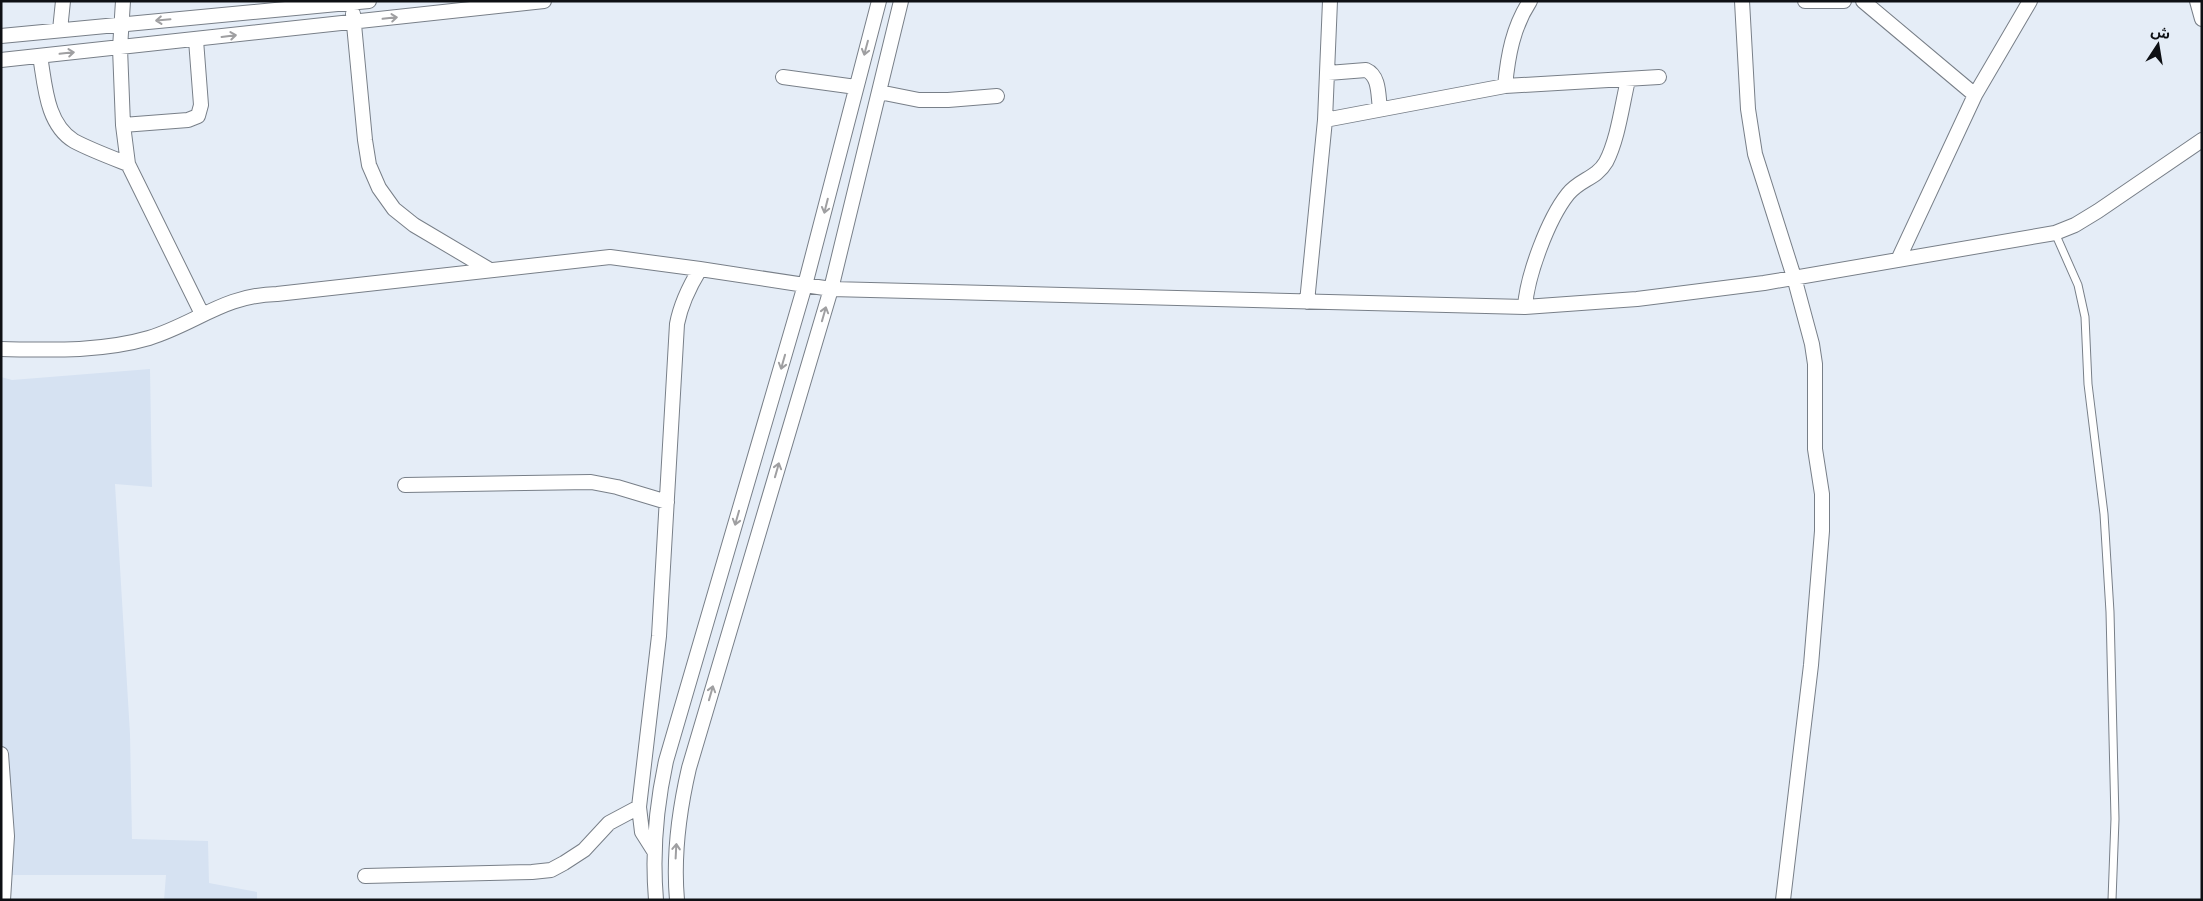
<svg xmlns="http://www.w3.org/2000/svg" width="2203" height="901" viewBox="0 0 2203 901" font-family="'Titillium Web','Noto Sans Arabic',sans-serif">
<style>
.built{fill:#d6e2f2}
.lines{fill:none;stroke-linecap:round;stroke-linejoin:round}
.lane-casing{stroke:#787f88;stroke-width:9}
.street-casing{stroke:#787f88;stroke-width:16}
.lane{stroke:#fff;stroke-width:7}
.street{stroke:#fff;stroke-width:14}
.oneway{stroke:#9f9fa1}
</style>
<rect width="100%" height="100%" fill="#e5edf7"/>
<path class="built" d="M150,369L152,487L115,484L130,734L132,839L208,841L209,883L257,892V900H164L166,875H1V377L12,380Z"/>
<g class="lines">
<defs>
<path id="lane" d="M2055,233L2078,285L2085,317L2088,384L2104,514L2110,612L2115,819L2112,900"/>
<path id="street" d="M123,1L120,48L123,125L128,164L202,314
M1742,1L1748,109L1755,154L1794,277L1812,344L1815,364V449L1822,494V531L1811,665L1783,900
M1805,1H1844
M1863,1L1975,95
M2197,1L2202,19
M353,14L365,140L369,165L379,188L394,209L414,225L490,270
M60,30L63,1
M1,36L369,1
M40,56C45,84 46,124 74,141C91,150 110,157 128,164
M1,60L544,1
M1328,73L1366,70C1380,76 1378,96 1380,109
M783,77L856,87
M1505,86C1508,55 1513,27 1530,1
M879,92L919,100H948L997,96
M1325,120L1505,86L1659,77
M123,125L188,120L198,116L201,105L196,40
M1898,260L1975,95L2030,1
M1307,302L1325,120L1330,1
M1525,307C1527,276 1548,219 1568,194C1580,179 1596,179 1606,162C1618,139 1622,105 1628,80
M1,349C50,350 101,352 149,338C197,323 224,295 277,294L610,257L700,269L831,289L1525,307L1637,299L1764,283L2055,233L2075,225L2098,211L2202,140
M405,485L591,482L617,487L667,502
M1,754L7,836L3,900
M654,851L642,832L639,807L659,636L677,324C681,303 689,287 700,269
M365,876L532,872L551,870L564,863L584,850L609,823L639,807
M656,900C652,853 656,807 666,761L805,285L879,1
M677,900C673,855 679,811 689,768L831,289L901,1"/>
</defs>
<use href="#lane" class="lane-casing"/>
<use href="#street" class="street-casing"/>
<use href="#lane" class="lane"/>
<use href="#street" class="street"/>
</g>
<defs><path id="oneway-shaft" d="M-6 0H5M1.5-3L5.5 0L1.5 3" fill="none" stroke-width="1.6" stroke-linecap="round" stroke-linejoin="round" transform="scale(1.25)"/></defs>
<g class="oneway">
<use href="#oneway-shaft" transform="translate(390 18) rotate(-6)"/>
<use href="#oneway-shaft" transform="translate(163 20) rotate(175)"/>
<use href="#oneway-shaft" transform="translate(229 36) rotate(-7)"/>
<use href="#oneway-shaft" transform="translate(866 48) rotate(105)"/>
<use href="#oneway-shaft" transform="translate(67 53) rotate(-6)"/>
<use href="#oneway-shaft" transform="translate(826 206) rotate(104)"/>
<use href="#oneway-shaft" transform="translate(824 314) rotate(-74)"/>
<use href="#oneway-shaft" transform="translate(783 362) rotate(106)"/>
<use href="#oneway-shaft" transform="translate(777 470) rotate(-74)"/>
<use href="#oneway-shaft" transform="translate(737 518) rotate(106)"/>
<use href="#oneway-shaft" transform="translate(711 693) rotate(-74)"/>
<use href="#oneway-shaft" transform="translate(676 851) rotate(-87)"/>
</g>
<rect width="2203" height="901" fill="none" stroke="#0e1014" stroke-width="5"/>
<g transform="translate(2158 45) rotate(12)" stroke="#e5edf7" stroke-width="4" paint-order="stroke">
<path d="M0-4L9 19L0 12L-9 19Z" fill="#0e1014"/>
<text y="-8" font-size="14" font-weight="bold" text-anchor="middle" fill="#0e1014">ش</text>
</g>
</svg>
